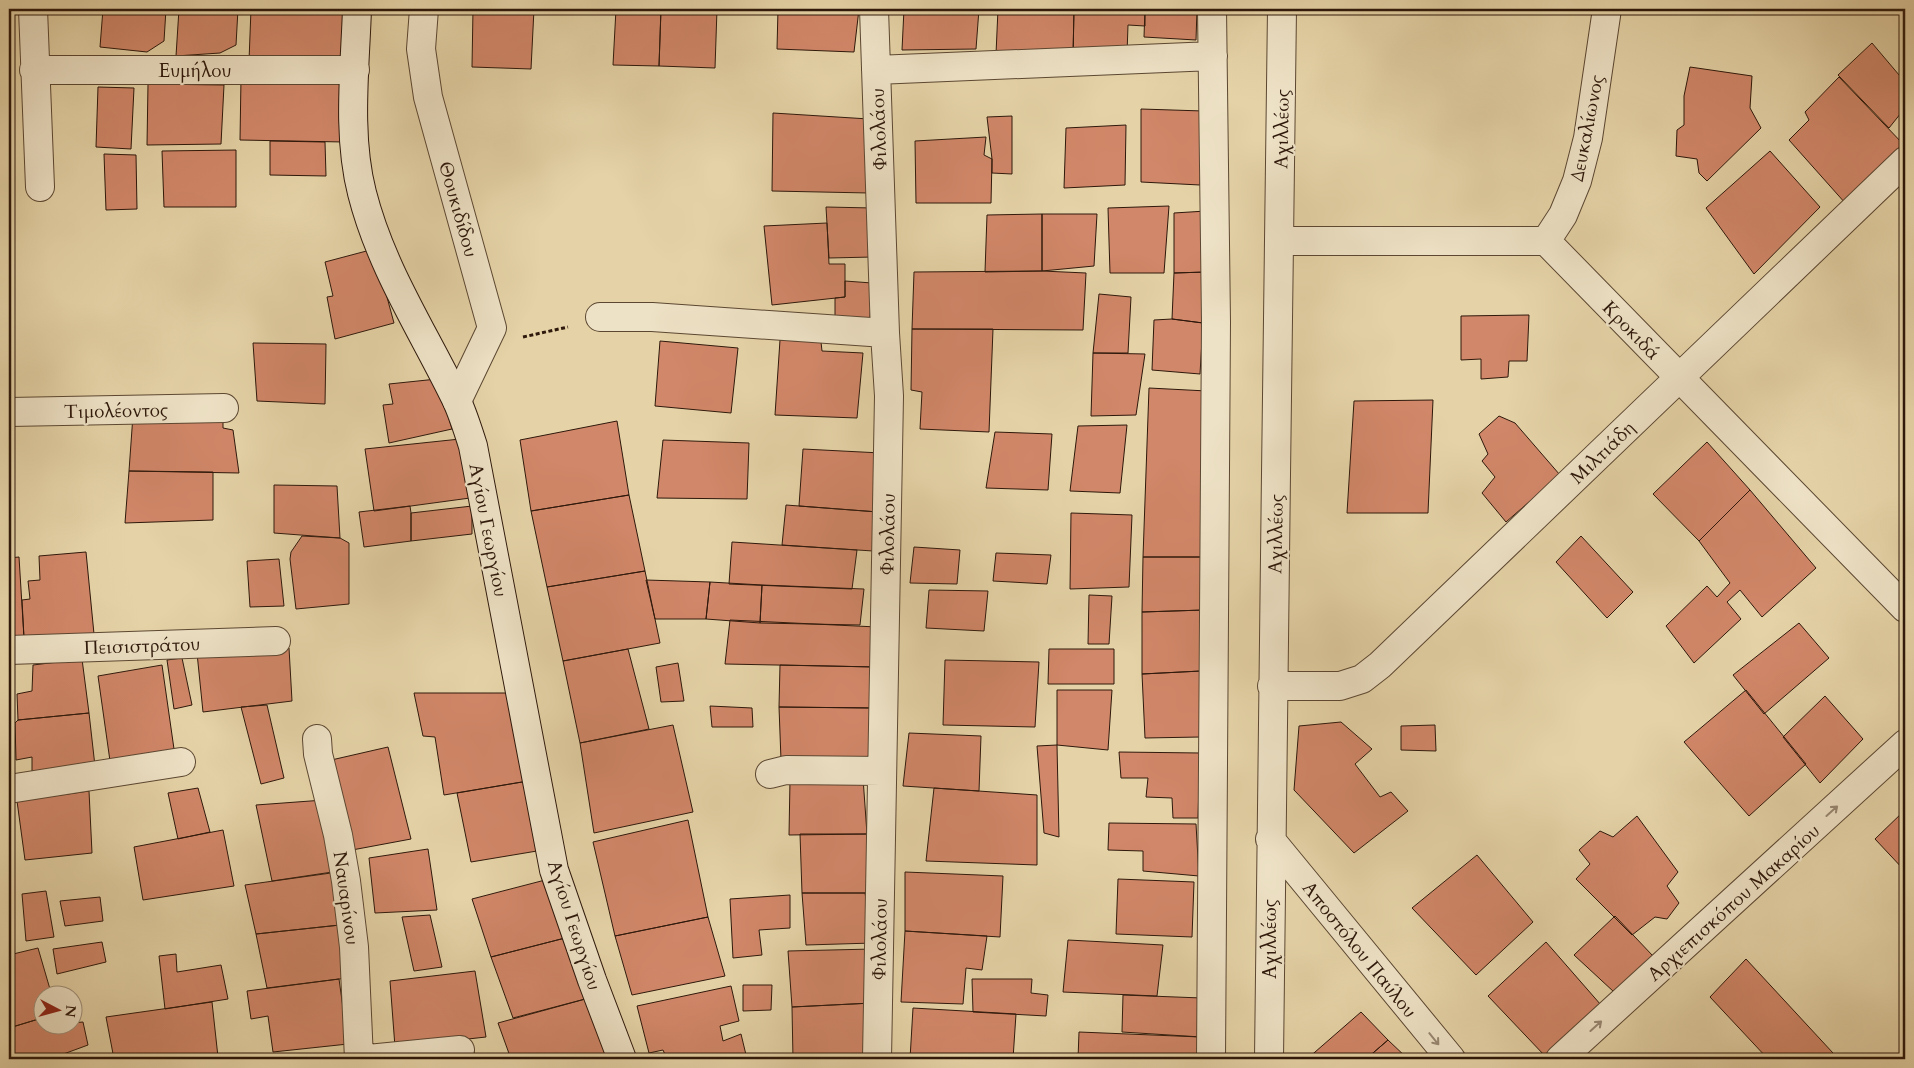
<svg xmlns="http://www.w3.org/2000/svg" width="1914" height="1068" viewBox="0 0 1914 1068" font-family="Cardo,serif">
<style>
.building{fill:#d18769;stroke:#2e180b}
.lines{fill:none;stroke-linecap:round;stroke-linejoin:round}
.street-casing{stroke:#5c4732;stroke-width:30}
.secondary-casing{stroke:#2e180b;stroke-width:30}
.path{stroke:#2e180b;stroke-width:3;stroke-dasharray:4 2.5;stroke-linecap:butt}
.street{stroke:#eee2c6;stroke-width:28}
.secondary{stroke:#eee2c6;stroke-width:28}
.oneway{stroke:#988772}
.labels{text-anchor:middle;stroke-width:4.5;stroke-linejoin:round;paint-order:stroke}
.street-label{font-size:19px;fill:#2e180b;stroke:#eee2c6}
</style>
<rect width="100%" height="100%" fill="#e5d3a7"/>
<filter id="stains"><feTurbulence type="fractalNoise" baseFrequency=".004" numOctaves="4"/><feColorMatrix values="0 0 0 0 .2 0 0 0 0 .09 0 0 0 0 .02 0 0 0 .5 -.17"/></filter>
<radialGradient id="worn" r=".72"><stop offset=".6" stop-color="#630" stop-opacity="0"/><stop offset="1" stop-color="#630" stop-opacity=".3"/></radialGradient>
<path class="building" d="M103,9H166L164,41L147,52L100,47Z
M179,9H238L236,45L220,53L176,56Z
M251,9H348L345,61H249Z
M473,9H534L531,69L472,67Z
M616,9H661L659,66L613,65Z
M661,9H717L715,68L659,66Z
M778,9H859L854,52L777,49Z
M904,9H979L976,49L902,50Z
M998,9H1074L1073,57L996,54Z
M1074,9H1145V26L1128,25L1127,54L1073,57Z
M1145,9H1197L1196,40L1144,37Z
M1872,43L1905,82V108L1889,128L1838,75Z
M1690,67L1752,76L1750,108L1761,128L1707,181L1699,173L1697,159L1676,156L1677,130L1684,125V96Z
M347,77L344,142L240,140L241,78Z
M1839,77L1905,146V150L1846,204L1789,140L1809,120L1805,112Z
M148,84L224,85L221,144L147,145Z
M98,87L134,88L131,149L96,147Z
M1141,109L1203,111L1200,185L1141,182Z
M773,113L869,119V193L772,191Z
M1012,116V174L992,173V159L987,117Z
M1126,125L1125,185L1064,188L1066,128Z
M986,137L984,155L992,159L991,203H916L915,141Z
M270,141L325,142L326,176L270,175Z
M236,150V207H164L162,151Z
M1770,151L1820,207L1754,274L1706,208Z
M104,154L136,155L137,209L106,210Z
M1169,206L1164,273H1110L1108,208Z
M826,207L873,208V257L829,258Z
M1206,211V272L1174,273V213Z
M1042,214H1097L1094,266L1042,271Z
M1042,214V271L985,272L987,215Z
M827,223L829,264H845V297L772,305L764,226Z
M374,249L394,323L335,339L327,297L333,296L325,262Z
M1042,271L1086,273L1083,330L912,329L914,272Z
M1206,272L1203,323L1172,319L1174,273Z
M845,281L872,283L870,318L835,316V298L845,297Z
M1099,294L1131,297L1128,353H1093Z
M1529,315L1527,361H1509L1508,377L1481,379V359L1461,360V316Z
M1172,319L1203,323L1200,374L1152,370L1154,320Z
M912,329H993L989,432L920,429L922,392L911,390Z
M780,340L821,342L822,351L863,353L857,418L775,415Z
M660,341L738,348L731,413L655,406Z
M253,343L326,344L325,404L257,401Z
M1093,353L1145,354L1136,415L1091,416Z
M437,379L452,429L389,443L383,405L393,404L389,384Z
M1149,388L1207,391L1206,557H1143Z
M1433,400L1428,513H1347L1354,401Z
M133,415H223V428L233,430L239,473L129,471Z
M1499,416L1515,423L1560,475L1506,522L1482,493L1495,477L1482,461L1488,454L1479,434Z
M617,421L629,495L531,511L520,440Z
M1127,425L1120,493L1070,491L1078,426Z
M995,432L1052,434L1048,490L986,488Z
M460,439L470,498L374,511L365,449Z
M663,440L749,443L747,499L657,498Z
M1707,442L1750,490L1699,541L1653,494Z
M803,449L881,453L878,512L799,506Z
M129,471L213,472V520L125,523Z
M274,485L337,486L340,538L274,533Z
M1750,490L1816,568L1762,617L1740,590L1727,602L1741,619L1694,663L1666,626L1707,586L1717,597L1730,583L1699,541Z
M629,495L645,571L547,587L531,511Z
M786,505L878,512L873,551L782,545Z
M410,506L411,513V541L364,547L359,512Z
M472,506V534L411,541V513Z
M1071,513L1132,515L1129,587L1070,589Z
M302,536L340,538L349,543V604L296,609L290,559L291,552Z
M1581,536L1633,592L1607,618L1556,562Z
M732,542L857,550L852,589L729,584Z
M914,547L960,550L957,584L910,583Z
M86,552L94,634L24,638L22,600L30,599L28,581L40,580L39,556Z
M996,553L1051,555L1047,584L993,581Z
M19,557L24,638H9V558Z
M1143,557H1206L1204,610L1142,612Z
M279,559L284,606L250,607L247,561Z
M645,571L660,643L563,661L547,587Z
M646,580L710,582L706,619H655Z
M710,582L762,585L760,623L706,619Z
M762,585L864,589L860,625L760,623Z
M929,590L988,591L984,631L926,628Z
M1089,595L1112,596L1109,644H1088Z
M1204,610L1201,671L1142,674V612Z
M730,620L877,627L876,667L725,664Z
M1799,623L1829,658L1764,714L1733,675Z
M289,648L292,701L203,712L197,653Z
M628,649L649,729L580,743L563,661Z
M1049,649H1114V684H1048Z
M182,658L192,705L174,709L167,660Z
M82,659L89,713L18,720L17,694L32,691L33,665Z
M945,660L1039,662L1035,727L943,725Z
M678,663L684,701L661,702L656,667Z
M162,665L174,749L110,761L98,676Z
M780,665L876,667L873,708L779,707Z
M9,669L11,717L9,718Z
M1201,671L1200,737L1145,738L1142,674Z
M1057,690H1112L1108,750L1057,745Z
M1746,690L1806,764L1749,816L1684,742Z
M414,693H512L528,781L444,795L435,737L423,736Z
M1825,696L1863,739L1820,783L1783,737Z
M267,705L284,778L261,784L241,707Z
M710,706L752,708L753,727H712Z
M779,707L873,708L871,761L781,760Z
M89,713L95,766L32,777V757L16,760L15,723L18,720Z
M1341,722L1372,749L1355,764L1380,797L1391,792L1408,811L1354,853L1294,790L1299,726Z
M673,725L693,812L594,833L580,743Z
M1435,725L1436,751L1401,750V726Z
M909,733L981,736L979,791L903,786Z
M1057,745L1059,837L1044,833L1037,746Z
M388,747L411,839L352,850L327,761Z
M1119,752L1200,753L1198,818H1173L1172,798L1146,797L1148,778H1121Z
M863,778L867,834L789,835L790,780Z
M528,781L537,851L471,862L457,793Z
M198,788L210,832L178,839L168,793Z
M934,788L1037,795V865L926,861Z
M89,791L92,853L25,860L17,801Z
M324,800L339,871L272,881L256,805Z
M1905,810V871L1875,839Z
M1637,816L1678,872L1667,886L1679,903L1667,919L1655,917L1632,935L1576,879L1590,864L1579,850L1600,831L1613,837Z
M688,820L708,917L615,936L593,842Z
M1109,823L1196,824L1199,876L1143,871V851L1108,850Z
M223,830L234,886L143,900L134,847Z
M800,834H867L871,893H802Z
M428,849L437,910L375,913L369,858Z
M1477,855L1533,922L1476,975L1412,908Z
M905,872L1003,876L1000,937L905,931Z
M331,873L340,925L256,934L245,885Z
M9,877L14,909H9Z
M549,879L569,937L491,957L472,899Z
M1118,879L1194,882L1192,937L1116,934Z
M46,891L54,937L26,941L22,894Z
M802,893H865L873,943L806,945Z
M790,895V928L759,930L762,955L733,958L730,899Z
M100,897L103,921L65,926L60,901Z
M430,915L442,967L414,971L402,917Z
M1615,916L1653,956L1614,992L1574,955Z
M708,917L725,976L632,995L615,936Z
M340,925L347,978L267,988L256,934Z
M905,931L987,936L982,970L966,968L963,1004L901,1002Z
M569,937L589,998L513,1018L491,957Z
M1068,940L1163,945L1157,996L1063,992Z
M102,942L106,962L57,974L53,949Z
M1546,942L1601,1005L1545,1056L1488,996Z
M38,948L52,996H42V1018L9,1028V955Z
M873,949L872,1003L792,1007L788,951Z
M176,954L177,972L221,965L228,999L165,1009L159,956Z
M1746,959L1833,1053L1828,1059H1768L1710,997Z
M475,971L486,1037L395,1047L390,981Z
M339,979L348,1044L273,1052L268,1016L251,1019L247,991Z
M972,979H1032L1031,993L1048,995L1046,1016L973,1012Z
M743,985H772L771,1010L743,1011Z
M731,986L739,1021L720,1026L723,1041L741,1034L747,1059H667L663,1050L649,1053L637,1006Z
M1123,995L1202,998L1201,1037L1122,1032Z
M589,998L612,1059H511L498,1023Z
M212,1002L218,1057L205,1059H114L106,1017Z
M872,1003L871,1059H793L792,1007Z
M913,1008L1016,1014L1013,1059H910Z
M1361,1012L1388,1040L1366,1059H1307Z
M42,1018V1026H72V1023L83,1022L88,1045L58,1056V1059H9V1028Z
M1079,1032L1201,1037L1199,1059H1078Z
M1388,1040L1408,1059H1366Z"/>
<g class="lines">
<defs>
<path id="street" d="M33,9L40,187
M424,9L421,49L428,97L492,328L457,401
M874,9L885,333L889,396L877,1059
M34,70H355
M876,70L1213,56
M1280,241H1546L1905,608
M1546,241L1563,215L1577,181L1588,138L1607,9
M600,317H652L885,333
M9,412L224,408
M9,650L276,641
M1272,686H1340L1362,679L1380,665L1905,161
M317,739L318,754L338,835L346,881L354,947L359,1059
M770,774L786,770L882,771
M9,789L181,762
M1270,839L1451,1059
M368,1059L460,1050
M1211,1059L1216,322L1212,9
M1269,1059C1271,709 1279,359 1282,9
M1560,1059L1905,744"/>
<path id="secondary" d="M357,9C355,69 347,135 362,193C381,268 423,331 456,399C463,414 468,430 473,446L554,870L592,980L622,1059"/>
</defs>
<use href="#street" class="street-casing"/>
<use href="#secondary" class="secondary-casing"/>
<path class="path" d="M523,337L568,327"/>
<use href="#street" class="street"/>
<use href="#secondary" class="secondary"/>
</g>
<defs><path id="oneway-shaft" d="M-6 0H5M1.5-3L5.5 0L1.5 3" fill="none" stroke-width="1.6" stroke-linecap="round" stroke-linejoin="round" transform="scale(1.25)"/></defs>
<g class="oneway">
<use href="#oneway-shaft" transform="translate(1832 811) rotate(-42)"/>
<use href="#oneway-shaft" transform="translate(1596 1026) rotate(-42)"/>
<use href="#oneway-shaft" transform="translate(1434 1039) rotate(51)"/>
</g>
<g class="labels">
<g class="street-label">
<text x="195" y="77">Ευμήλου</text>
<text transform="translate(1586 128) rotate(-79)" y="7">Δευκαλίωνος</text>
<text transform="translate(878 129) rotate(-92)" y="7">Φιλολάου</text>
<text transform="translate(1281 129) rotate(-89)" y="7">Αχιλλέως</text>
<text transform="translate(459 209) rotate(74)" y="7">Θουκιδίδου</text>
<text transform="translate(1632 330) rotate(46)" y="7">Κροκιδά</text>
<text transform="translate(116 410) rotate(-1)" y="7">Τιμολέοντος</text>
<text transform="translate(1602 452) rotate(-44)" y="7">Μιλτιάδη</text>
<text transform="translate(489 530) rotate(79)" y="7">Αγίου Γεωργίου</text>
<text transform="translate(887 534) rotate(-89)" y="7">Φιλολάου</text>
<text transform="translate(1275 534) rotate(-89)" y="7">Αχιλλέως</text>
<text transform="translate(142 645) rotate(-2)" y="7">Πεισιστράτου</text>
<text transform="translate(347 898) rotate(82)" y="7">Ναυαρίνου</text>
<text transform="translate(1733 902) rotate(-42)" y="7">Αρχιεπισκόπου Μακαρίου</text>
<text transform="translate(575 925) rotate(72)" y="7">Αγίου Γεωργίου</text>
<text transform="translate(879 939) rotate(-89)" y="7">Φιλολάου</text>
<text transform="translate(1269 939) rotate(-90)" y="7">Αχιλλέως</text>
<text transform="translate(1360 949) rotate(51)" y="7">Αποστόλου Παύλου</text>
</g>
</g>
<rect width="1914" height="1068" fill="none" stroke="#e5d3a7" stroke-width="30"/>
<rect x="10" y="10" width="1894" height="1048" fill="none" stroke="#2e180b" stroke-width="2.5"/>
<rect x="15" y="15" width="1884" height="1038" fill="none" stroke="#2e180b"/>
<g transform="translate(58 1010) rotate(96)"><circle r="24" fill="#eee2c6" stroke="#a1917b"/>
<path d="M0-4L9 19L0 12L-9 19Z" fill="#8f2418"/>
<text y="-8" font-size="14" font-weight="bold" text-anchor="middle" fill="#2e180b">N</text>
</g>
<rect width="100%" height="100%" filter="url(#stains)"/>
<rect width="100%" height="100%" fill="url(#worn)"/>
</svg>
